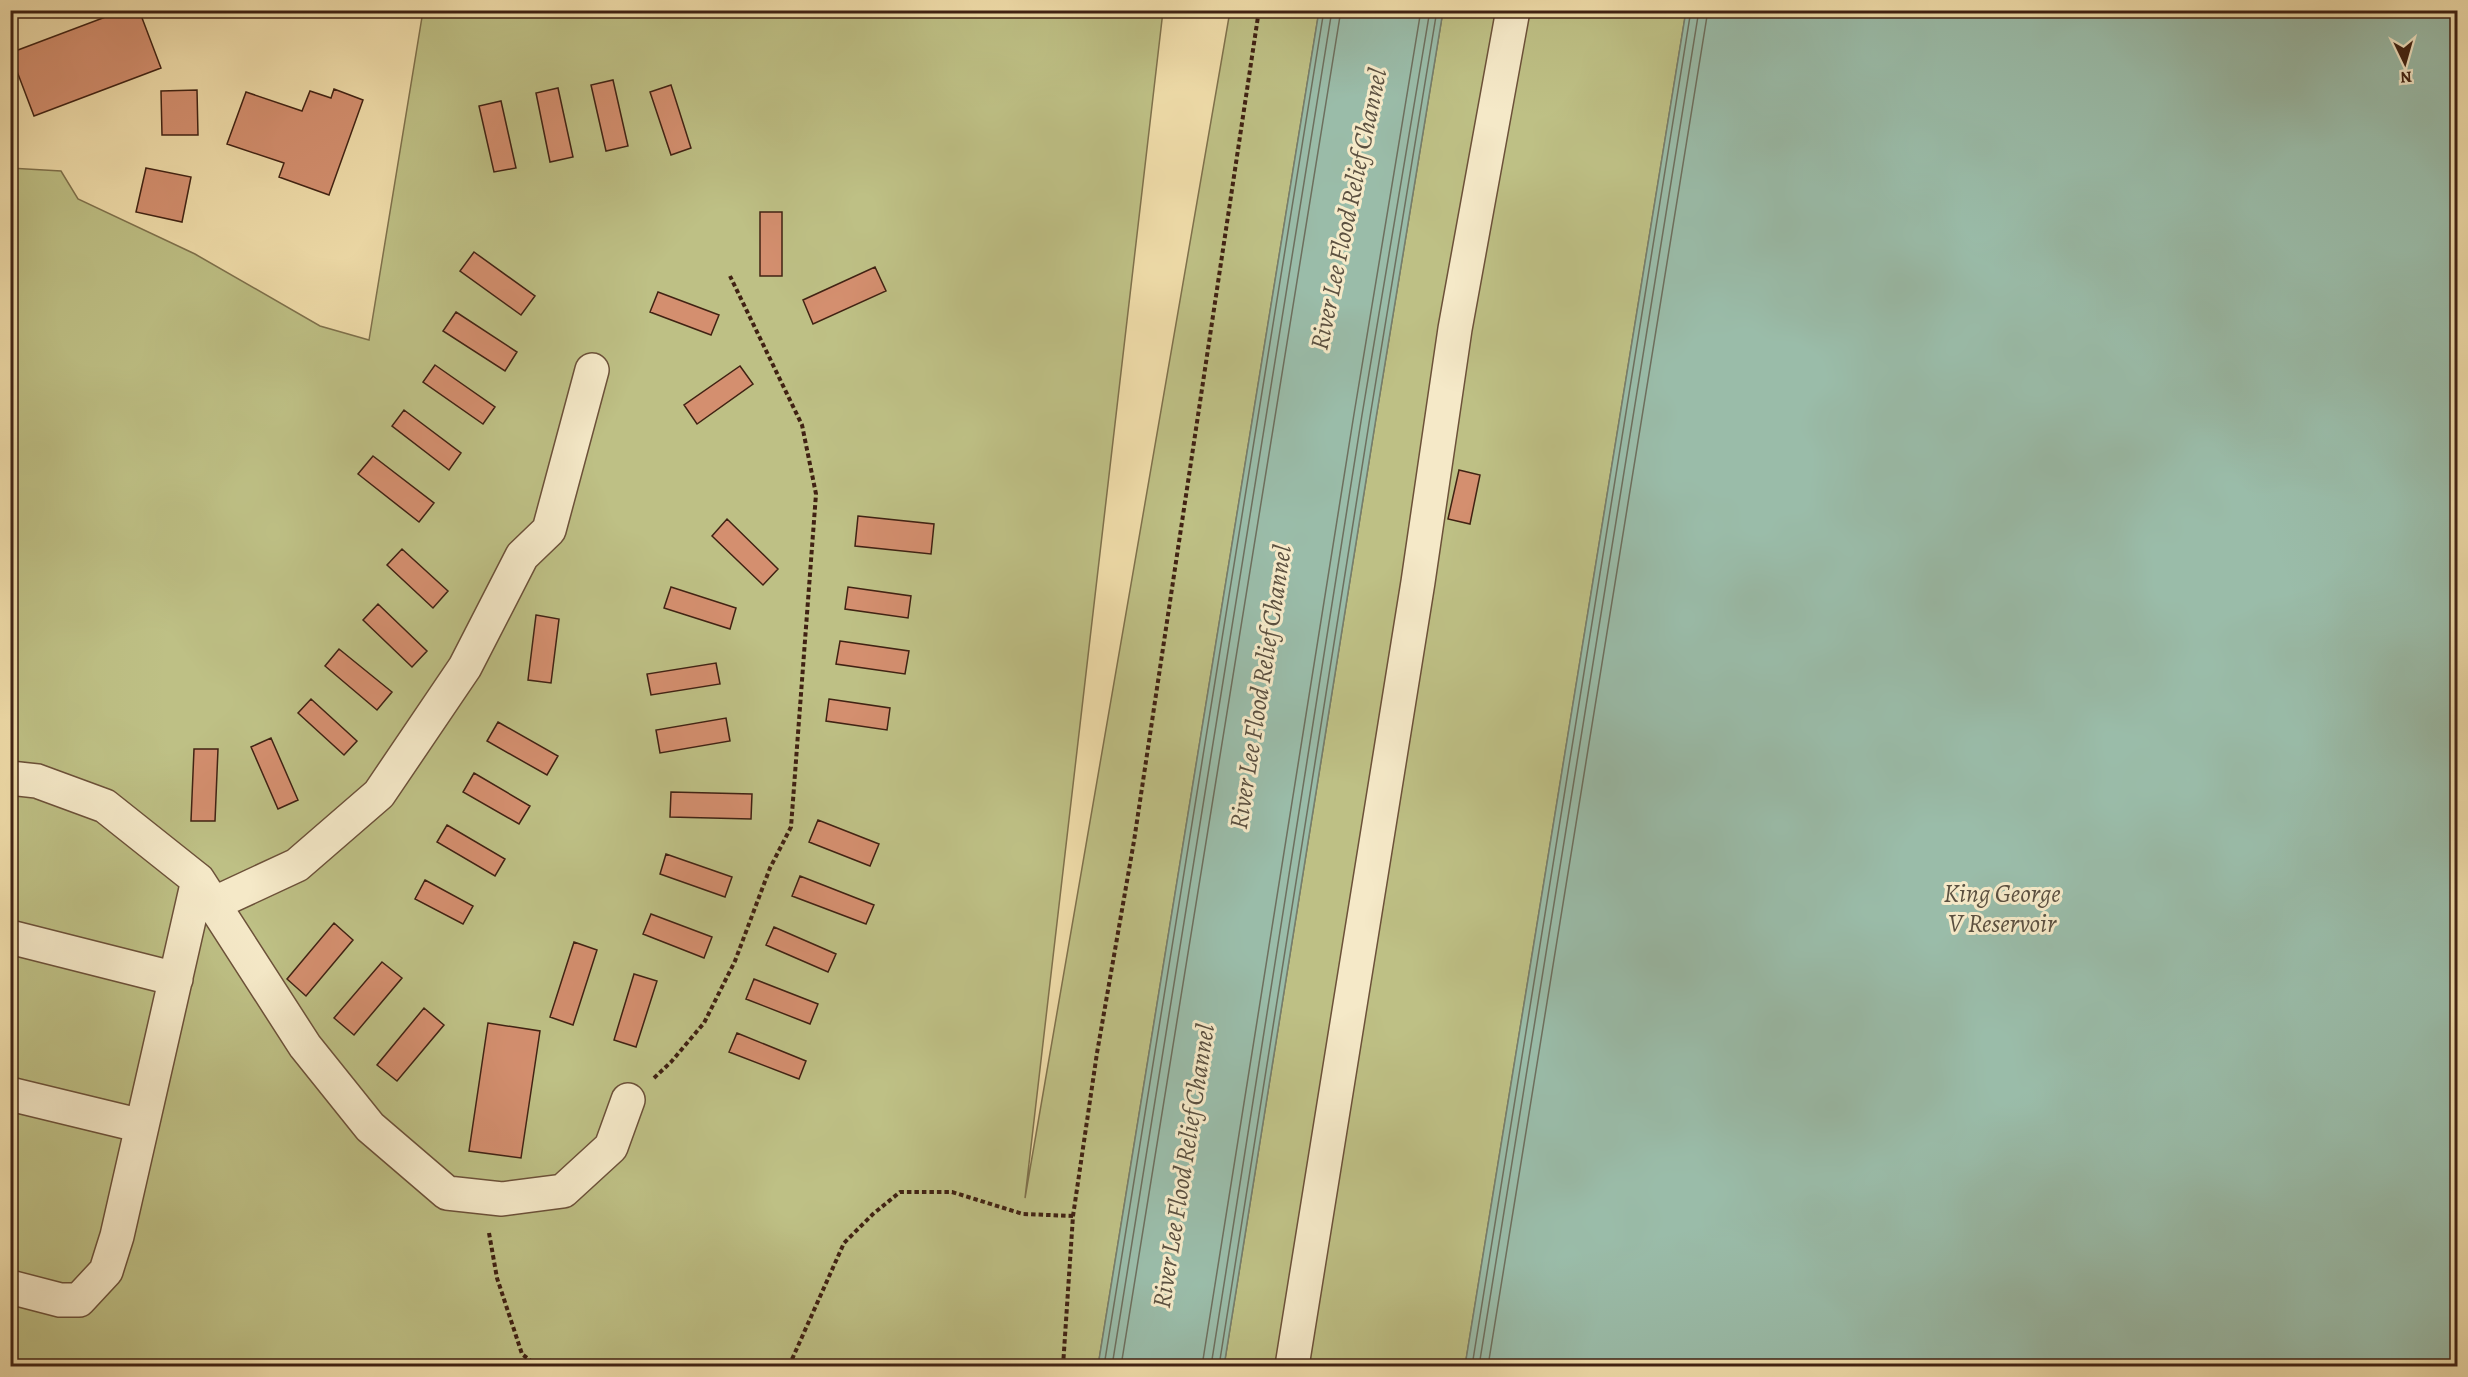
<svg xmlns="http://www.w3.org/2000/svg" width="2468" height="1377" viewBox="0 0 2468 1377" font-family="Alegreya,serif">
<style>
.green{fill:#bec085;stroke:#7f714c;stroke-width:1.5}
.water{fill:#9abca9;stroke:#767e6d;stroke-width:1.5}
.lines{fill:none;stroke-linecap:round;stroke-linejoin:round}
.shore{stroke:#6d6f5e;stroke-width:1.5}
.building{fill:#d48f6f;stroke:#402213;stroke-width:1.5}
.minor-casing{stroke:#6c5139;stroke-width:36}
.path{stroke:#402213;stroke-width:4;stroke-dasharray:4.5 3;stroke-linecap:butt}
.minor{stroke:#f5e9c8;stroke-width:33}
.labels{text-anchor:middle;stroke-width:6;stroke-linejoin:round;paint-order:stroke}
.water-label{font-size:26px;font-style:italic;fill:#5b5040;stroke:#f5e9c8}
</style>
<rect width="100%" height="100%" fill="#f0ddaa"/>
<filter id="stains"><feTurbulence type="fractalNoise" baseFrequency=".00333" numOctaves="4"/><feColorMatrix values="0 0 0 0 .2 0 0 0 0 .09 0 0 0 0 .02 0 0 0 .5 -.17"/></filter>
<radialGradient id="worn" r=".72"><stop offset=".6" stop-color="#630" stop-opacity="0"/><stop offset="1" stop-color="#630" stop-opacity=".3"/></radialGradient>
<path class="green" d="M423,11H1163L1025,1198L1230,11H1319L1098,1366H11L10,168L61,171L78,199L195,254L320,326L369,340Z
M1443,11H1686L1465,1366H1224L1376,418Z"/>
<path class="water" d="M1319,11H1443L1376,418L1224,1366H1098Z
M1686,11H2457V1366H1465Z"/>
<g class="lines">
<path class="shore" d="M1104,1366L1324,10
M1112,1366L1332,10
M1121,1366L1341,10
M1202,1366L1354,414L1421,10
M1211,1366L1362,415L1430,10
M1219,1366L1370,417L1437,10
M1472,1366L1691,10
M1479,1366L1699,10
M1488,1366L1708,10"/>
</g>
<path class="building" d="M124,10H139L161,68L34,116L10,53Z
M613,80L628,146L606,151L591,85Z
M671,85L691,148L671,155L650,92Z
M558,88L573,157L550,162L536,93Z
M334,89L363,100L329,195L279,177L284,163L227,144L246,92L302,111L310,91L331,98Z
M197,90L198,135H162L161,91Z
M501,101L516,168L494,172L479,106Z
M146,168L191,177L182,222L136,212Z
M760,212H782V276H760Z
M474,252L535,296L521,315L460,271Z
M875,267L886,291L813,324L803,300Z
M658,292L719,315L711,335L650,312Z
M456,312L517,352L505,371L443,331Z
M435,365L495,407L483,424L423,382Z
M740,366L753,384L697,424L684,405Z
M404,410L461,453L449,470L392,426Z
M373,456L434,503L419,522L358,474Z
M1459,470L1480,475L1470,524L1448,519Z
M858,516L934,524L931,554L855,546Z
M727,519L778,569L763,585L712,536Z
M402,549L448,591L433,608L387,565Z
M671,587L736,608L730,629L664,608Z
M848,587L911,596L908,618L845,609Z
M378,604L427,651L412,667L363,620Z
M536,615L559,619L551,683L528,680Z
M840,641L909,651L905,674L836,664Z
M339,649L392,692L377,710L325,666Z
M716,663L720,684L651,695L647,674Z
M311,699L357,741L344,755L298,713Z
M829,699L890,708L887,730L826,721Z
M726,718L730,741L660,753L656,730Z
M498,722L558,756L547,775L487,741Z
M271,738L298,800L278,809L251,747Z
M194,749H218L215,821H191Z
M474,773L530,806L519,824L463,792Z
M671,792L752,794L751,819L670,817Z
M818,820L879,844L870,866L809,842Z
M447,825L505,859L495,876L437,842Z
M666,854L732,877L725,897L660,874Z
M800,876L874,905L866,924L792,896Z
M425,880L473,906L463,924L415,899Z
M651,914L712,937L704,958L643,934Z
M334,923L353,940L306,996L287,979Z
M774,927L836,954L828,972L766,945Z
M574,942L597,950L573,1025L550,1017Z
M382,962L402,978L354,1035L334,1018Z
M634,974L657,981L636,1047L614,1040Z
M754,979L818,1004L810,1024L746,999Z
M424,1008L444,1025L397,1081L377,1065Z
M488,1023L540,1031L521,1158L469,1151Z
M737,1033L806,1061L799,1079L729,1052Z"/>
<g class="lines">
<defs>
<path id="minor" d="M10,778L37,781L105,806L198,880L305,1046L370,1127L447,1193L502,1199L563,1191L611,1147L628,1100
M213,904L297,865L379,794L465,667L522,556L549,530L592,370
M10,937L176,979
M10,1094L142,1126
M10,1287L60,1300H79L106,1271L117,1236L198,880
M1292,1366L1418,582L1455,329L1513,10"/>
</defs>
<use href="#minor" class="minor-casing"/>
<path class="path" d="M654,1078L671,1062L704,1023L735,961L770,868L791,827L816,494L802,425L730,276
M489,1233L497,1278L522,1354L537,1366
M789,1366L844,1243L873,1214L900,1192H952L1023,1214L1073,1216
M1063,1366L1073,1216L1097,1053L1134,841L1259,10"/>
<use href="#minor" class="minor"/>
</g>
<g class="labels">
<g class="water-label">
<text transform="translate(1348 209) rotate(-78)" y="9">River Lee Flood Relief Channel</text>
<text transform="translate(1260 687) rotate(-81)" y="9">River Lee Flood Relief Channel</text>
<text x="2002" y="902">King George<tspan x="2002" dy="30">V Reservoir</tspan></text>
<text transform="translate(1183 1166) rotate(-81)" y="9">River Lee Flood Relief Channel</text>
</g>
</g>
<rect width="2468" height="1377" fill="none" stroke="#f0ddaa" stroke-width="36"/>
<rect x="12" y="12" width="2444" height="1353" fill="none" stroke="#402213" stroke-width="3"/>
<rect x="18" y="18" width="2432" height="1341" fill="none" stroke="#402213" stroke-width="1.5"/>
<g transform="translate(2405 63) rotate(175)" stroke="#f5e9c8" stroke-width="4.5" paint-order="stroke">
<path d="M0-4.5L10 22L0 15L-10 22Z" fill="#402213"/>
<text y="-9" font-size="16" font-weight="bold" text-anchor="middle" fill="#402213">N</text>
</g>
<rect width="100%" height="100%" filter="url(#stains)"/>
<rect width="100%" height="100%" fill="url(#worn)"/>
</svg>
